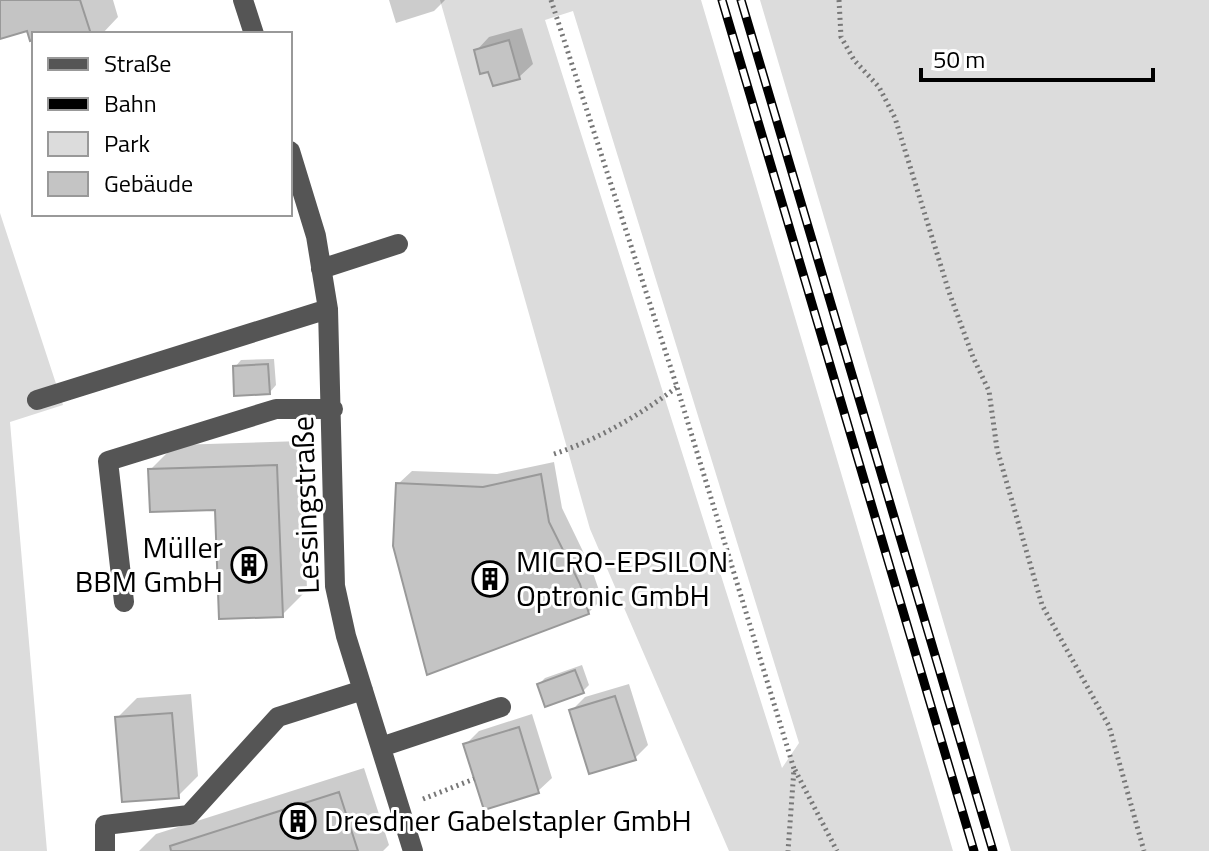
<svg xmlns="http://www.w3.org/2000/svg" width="1209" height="851" viewBox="0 0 1209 851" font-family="'Titillium Web',sans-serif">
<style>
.green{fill:#dcdcdc;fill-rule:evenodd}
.shadow{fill:#0003}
.building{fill:#c4c4c4;stroke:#999;stroke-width:2}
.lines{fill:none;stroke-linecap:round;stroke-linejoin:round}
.path{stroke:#777;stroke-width:5;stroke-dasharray:2 4;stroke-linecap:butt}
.minor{stroke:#555;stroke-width:20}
.rail-casing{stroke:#000;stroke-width:9}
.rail{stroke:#fff;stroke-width:6;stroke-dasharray:18;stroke-linecap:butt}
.labels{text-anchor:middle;stroke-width:6;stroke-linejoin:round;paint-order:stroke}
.street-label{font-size:30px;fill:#000;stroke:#fff}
.poi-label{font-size:30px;fill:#000;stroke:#fff;text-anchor:start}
</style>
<rect width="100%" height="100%" fill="#fff"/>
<path class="green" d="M440,0H701L953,851H729L590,529ZM573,11L799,743L782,768L545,20Z
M760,0H1209V851H1011Z
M0,213L63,405L10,422L47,851H0Z"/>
<path class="shadow" d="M0,0H113L118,17L102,34H34V38L28,28L0,37Z
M389,0H445L434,11L396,23Z
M522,28L533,64L519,77L490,70L476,51L489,37Z
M274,359L276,385L270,392L235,367L241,360Z
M302,441L307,590L282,615L217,508L150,470L175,445Z
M554,462L562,508L592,570L602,599L588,613L398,484L412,471L497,474Z
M582,665L589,685L583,691L539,684L545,678Z
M629,684L648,745L635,758L571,711L585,697Z
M191,694L198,776L178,796L117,718L137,698Z
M532,714L552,778L538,791L466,744L479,731Z
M364,768L389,845L383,851H139L156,834Z"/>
<path class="building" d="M0,0H80L91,34H34V40L30,41L27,31L0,39Z
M509,40L520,79L493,86L488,72L480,74L474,50Z
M268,364L270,394L234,396L233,366Z
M277,465L283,617L219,619L215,510L150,512L148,469Z
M541,474L549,522L580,584L589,614L427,675L393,546L396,483L483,487Z
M575,670L584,693L545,707L537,684Z
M615,696L636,760L589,774L569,710Z
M172,713L179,798L122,802L115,717Z
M519,727L539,793L484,810L463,744Z
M339,792L358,851H171L170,846Z"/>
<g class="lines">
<path class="path" d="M551,0L677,387L794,769L788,851
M839,0L841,37L854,60L879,87L895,118L949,292L973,357L989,391L997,449L1042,605L1109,726L1144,851
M554,454C599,439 640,415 677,387
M795,770L837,851
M423,799L474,779"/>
<path class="minor" d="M243,0L254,34
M290,151L316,236L328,309L335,586L346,636L413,851
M321,269L398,244
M37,400L328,309
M124,602L108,461L276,409H333
M381,747L501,707
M105,851V825L189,815L278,717L363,690"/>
<defs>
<path id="rail" d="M722,0L974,851
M741,0L993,851"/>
</defs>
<use href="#rail" class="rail-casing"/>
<use href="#rail" class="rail"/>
</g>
<defs>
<symbol id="building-ring" viewBox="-11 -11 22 22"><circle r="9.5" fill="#fff" stroke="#000" stroke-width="1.5"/><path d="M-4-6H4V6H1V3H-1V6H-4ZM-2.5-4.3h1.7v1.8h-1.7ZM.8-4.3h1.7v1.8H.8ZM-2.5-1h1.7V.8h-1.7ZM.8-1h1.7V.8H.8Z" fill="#000"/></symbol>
</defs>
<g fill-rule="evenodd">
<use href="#building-ring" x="229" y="545" width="40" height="40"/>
<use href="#building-ring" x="470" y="559" width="40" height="40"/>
<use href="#building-ring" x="278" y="801" width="40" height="40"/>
</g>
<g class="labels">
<g class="street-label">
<text transform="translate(306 505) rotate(-92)" y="10">Lessingstraße</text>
</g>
<g class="poi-label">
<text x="223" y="558" text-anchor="end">Müller<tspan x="223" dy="34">BBM GmbH</tspan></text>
<text x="516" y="572">MICRO-EPSILON<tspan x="516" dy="34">Optronic GmbH</tspan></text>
<text x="324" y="831">Dresdner Gabelstapler GmbH</text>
</g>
</g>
<rect x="32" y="32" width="260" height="184" fill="#ffffff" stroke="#999999" stroke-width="2"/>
<rect x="48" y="58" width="40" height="12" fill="#555555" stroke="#999999" stroke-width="2"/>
<text x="104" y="72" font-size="24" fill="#000000">Straße</text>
<rect x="48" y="98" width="40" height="12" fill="#000000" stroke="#999999" stroke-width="2"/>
<text x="104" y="112" font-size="24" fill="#000000">Bahn</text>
<rect x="48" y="132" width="40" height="24" fill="#dcdcdc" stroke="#999999" stroke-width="2"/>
<text x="104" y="152" font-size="24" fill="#000000">Park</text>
<rect x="48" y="172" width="40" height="24" fill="#c4c4c4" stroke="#999999" stroke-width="2"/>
<text x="104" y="192" font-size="24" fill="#000000">Gebäude</text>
<path d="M921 68v12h232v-12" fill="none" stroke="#000000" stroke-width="4"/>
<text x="933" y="68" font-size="24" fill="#000000" stroke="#ffffff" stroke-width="6" paint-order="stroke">50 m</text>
</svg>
